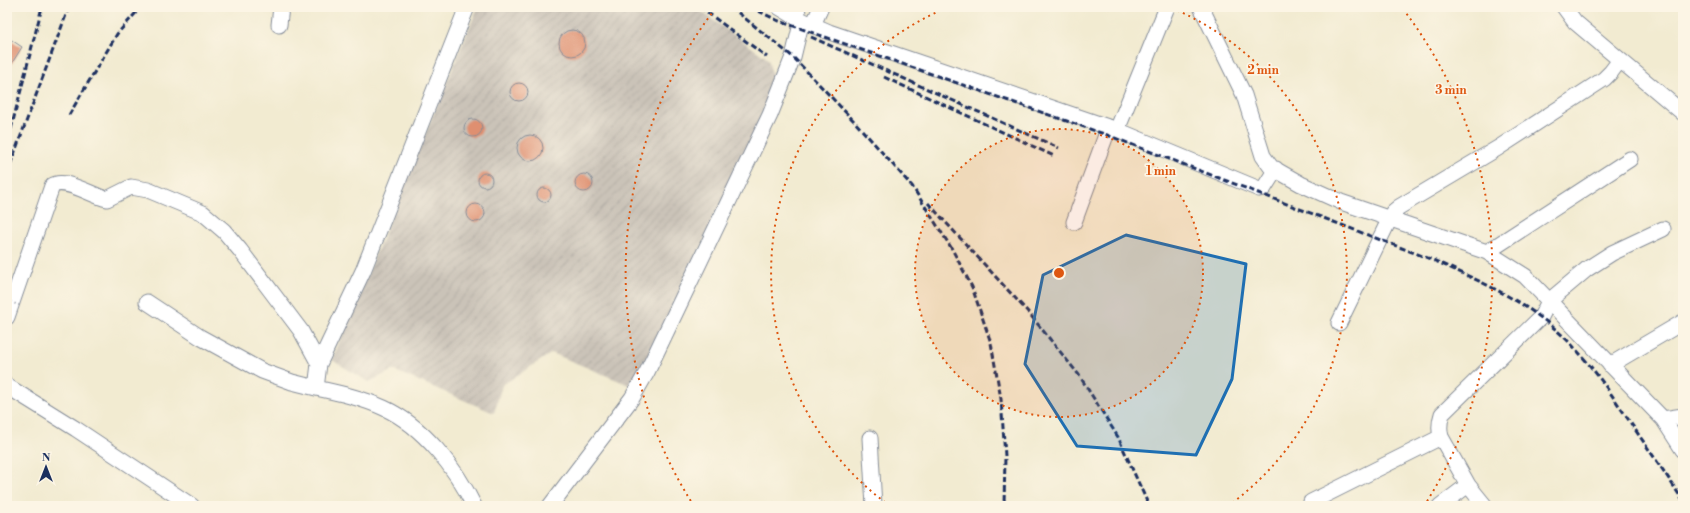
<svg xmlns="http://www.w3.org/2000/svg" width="1690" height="513" viewBox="0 0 1690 513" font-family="'Libre Bodoni',serif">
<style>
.industrial{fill:url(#industrial-furrows)}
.building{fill:#df8f6f}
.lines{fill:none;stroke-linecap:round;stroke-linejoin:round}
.minor-casing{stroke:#868d98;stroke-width:17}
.minor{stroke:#fff;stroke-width:15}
.rail{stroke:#1b2f5e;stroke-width:3;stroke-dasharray:6 3;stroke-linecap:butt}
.path-bridge{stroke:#868d98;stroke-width:2;stroke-dasharray:1 3;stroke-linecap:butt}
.marked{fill:#1f6fb2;fill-opacity:0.2;stroke:#1f6fb2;stroke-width:3;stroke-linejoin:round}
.ring{fill:none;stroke:#de5710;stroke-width:2;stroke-dasharray:2 4}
.centre{fill:#de5710;stroke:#fcf5e5;stroke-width:2}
.ring-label{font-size:12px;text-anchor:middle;font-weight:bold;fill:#de5710;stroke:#fcf5e5;stroke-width:3.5;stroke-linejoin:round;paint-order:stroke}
</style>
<defs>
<pattern id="industrial-furrows" width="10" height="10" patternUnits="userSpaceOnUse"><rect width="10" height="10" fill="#cac3b8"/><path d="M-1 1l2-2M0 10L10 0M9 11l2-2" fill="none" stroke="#ada8a1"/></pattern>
</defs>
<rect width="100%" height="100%" fill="#fcf5e5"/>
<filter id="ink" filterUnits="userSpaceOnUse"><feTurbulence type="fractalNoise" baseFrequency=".025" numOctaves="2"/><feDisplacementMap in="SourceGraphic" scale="8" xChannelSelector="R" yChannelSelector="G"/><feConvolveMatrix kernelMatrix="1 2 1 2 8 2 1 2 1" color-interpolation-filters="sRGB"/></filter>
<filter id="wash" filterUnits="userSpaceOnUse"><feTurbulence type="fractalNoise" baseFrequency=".012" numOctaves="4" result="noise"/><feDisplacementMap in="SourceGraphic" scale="16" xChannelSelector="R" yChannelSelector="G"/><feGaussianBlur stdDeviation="0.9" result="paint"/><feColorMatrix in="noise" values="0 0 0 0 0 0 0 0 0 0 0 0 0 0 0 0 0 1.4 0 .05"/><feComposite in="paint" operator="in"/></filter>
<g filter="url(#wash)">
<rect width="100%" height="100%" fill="#f2ebd1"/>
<path class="industrial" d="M478,7H695L768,59L776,91L634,387L552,353L502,385L494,413L393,370L369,382L332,360Z"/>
<g id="blocks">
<path class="building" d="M559 43a13 13 0 1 1 26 0a13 13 0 1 1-26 0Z
M7,37L22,47L7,71Z
M510 92a9 9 0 1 1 18 0a9 9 0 1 1-18 0Z
M464 128a9 9 0 1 1 18 0a9 9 0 1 1-18 0Z
M517 148a13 13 0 1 1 26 0a13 13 0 1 1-26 0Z
M478 180a7 7 0 1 1 14 0a7 7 0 1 1-14 0Z
M575 183a9 9 0 1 1 18 0a9 9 0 1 1-18 0Z
M537 195a7 7 0 1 1 14 0a7 7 0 1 1-14 0Z
M467 213a9 9 0 1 1 18 0a9 9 0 1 1-18 0Z"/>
</g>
</g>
<g filter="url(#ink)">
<use href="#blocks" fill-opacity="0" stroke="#868d98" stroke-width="1"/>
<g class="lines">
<defs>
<path id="minor" d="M779,7L799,19L829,32L1117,130L1167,7
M1201,7L1244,95L1263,156L1271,167L1301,184L1341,202L1487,252L1525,276L1663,419L1683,416
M1564,7L1575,22L1683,113
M279,25L281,7
M813,25L821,7
M1117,130L1259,189L1264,188L1276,169
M1074,222L1109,127
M1487,252L1630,159
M147,302L200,337L262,371L292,382L316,388
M7,317L52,186C65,177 92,196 107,199L131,187L148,190L203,213L224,231L240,250L301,331L319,364L316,388C339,393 362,398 384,408C423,426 456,468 474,506
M1339,323L1393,212L1399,207L1498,148L1604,79L1611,72L1620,60
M319,364L363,271L467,7
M1610,365L1683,322
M7,386L76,429L192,506
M1663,419L1683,450
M870,438L874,506
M1468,485L1485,506
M1311,502L1441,437
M550,506L632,398L647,372L770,115L793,57L800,28L797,7
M1440,506L1468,485L1441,437C1439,429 1439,423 1442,414L1541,317L1549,301L1587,269L1612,253L1663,229"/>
</defs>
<use href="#minor" class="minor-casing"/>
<use href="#minor" class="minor"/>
<path class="rail" d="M700,7L767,57
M731,7L793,57L854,121L912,186L952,249L972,287L991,343L1001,399L1005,456L1004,506
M750,7L779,21L1107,135L1433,260C1470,277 1507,292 1540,317C1579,345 1606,386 1632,425C1649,450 1667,475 1683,501
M811,37L1059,148
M884,77L1054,156
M69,115L117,34L141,7
M11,129L42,7
M7,173L69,7
M928,203L1028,312L1079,375L1118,437L1149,506"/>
<path class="path-bridge" d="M7,301L19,305"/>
</g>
</g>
<path class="marked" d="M1126,235L1246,264L1232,379L1196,455L1077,446L1025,364L1043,275Z"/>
<circle cx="1059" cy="273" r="144" fill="#de5710" fill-opacity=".12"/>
<g class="ring">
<circle cx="1059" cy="273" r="144"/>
<path d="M890 506A288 288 0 0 1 946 8M1172 8A288 288 0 0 1 1228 506"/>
<path d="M694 506A433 433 0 0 1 715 9M1403 9A433 433 0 0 1 1424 506"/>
</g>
<circle cx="1059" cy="273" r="6" class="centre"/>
<g class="ring-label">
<text x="1263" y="74">2 min</text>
<text x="1451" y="94">3 min</text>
<text x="1161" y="175">1 min</text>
</g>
<rect width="1690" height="513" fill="none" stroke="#fcf5e5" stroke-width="24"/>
<g transform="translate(46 467)" stroke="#fcf5e5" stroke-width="3" paint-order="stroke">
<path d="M0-3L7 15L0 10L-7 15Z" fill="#1b2f5e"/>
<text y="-6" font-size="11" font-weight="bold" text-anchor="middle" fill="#1b2f5e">N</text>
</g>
</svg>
